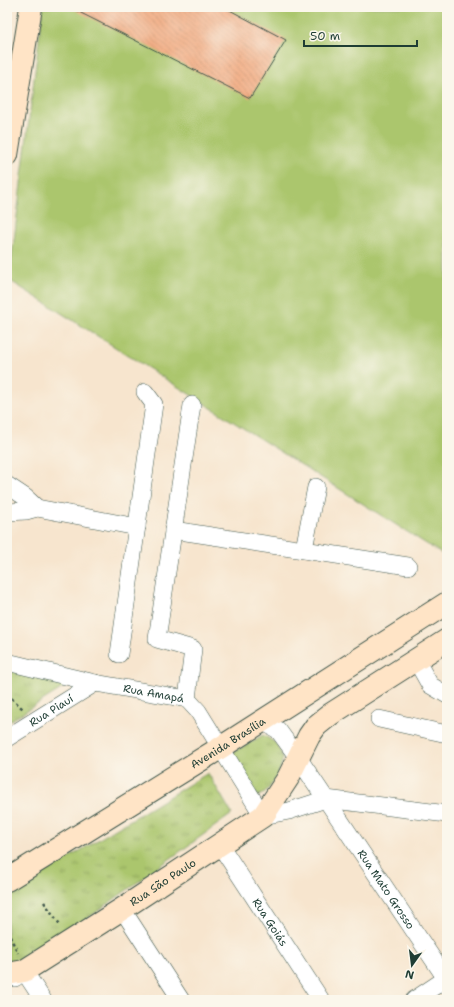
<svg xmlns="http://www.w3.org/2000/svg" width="454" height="1007" viewBox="0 0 454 1007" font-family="'Shantell Sans',sans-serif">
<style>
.grass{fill:#abc66d;stroke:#658250}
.park{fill:url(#park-tufts);stroke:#658250}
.building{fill:url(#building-back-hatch)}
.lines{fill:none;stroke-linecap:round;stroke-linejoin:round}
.street-casing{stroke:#3f564b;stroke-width:18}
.secondary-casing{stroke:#3f564b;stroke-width:24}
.path{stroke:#3f564b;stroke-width:2.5;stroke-dasharray:3 3;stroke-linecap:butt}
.street{stroke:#fff;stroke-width:17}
.secondary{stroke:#ffe4c6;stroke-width:22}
.labels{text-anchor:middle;stroke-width:4;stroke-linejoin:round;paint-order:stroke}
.street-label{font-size:11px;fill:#1f3d34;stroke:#fbf7ec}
</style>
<defs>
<pattern id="park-tufts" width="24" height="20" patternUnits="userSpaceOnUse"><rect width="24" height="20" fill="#abc66d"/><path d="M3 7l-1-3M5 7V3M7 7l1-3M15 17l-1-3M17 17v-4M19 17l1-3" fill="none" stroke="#8ba25a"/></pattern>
<pattern id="building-back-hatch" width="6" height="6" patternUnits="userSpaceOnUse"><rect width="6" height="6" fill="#f1a579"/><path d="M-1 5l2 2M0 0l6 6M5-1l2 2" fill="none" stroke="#c38864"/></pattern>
</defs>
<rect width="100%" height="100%" fill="#fbf7ec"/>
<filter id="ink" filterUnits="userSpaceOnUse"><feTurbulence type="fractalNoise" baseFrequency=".025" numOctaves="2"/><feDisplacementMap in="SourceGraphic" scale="8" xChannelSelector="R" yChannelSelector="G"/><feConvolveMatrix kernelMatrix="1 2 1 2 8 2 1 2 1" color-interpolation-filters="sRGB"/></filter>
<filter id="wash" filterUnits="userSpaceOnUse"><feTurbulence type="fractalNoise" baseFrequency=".012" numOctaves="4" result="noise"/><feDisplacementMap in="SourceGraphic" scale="16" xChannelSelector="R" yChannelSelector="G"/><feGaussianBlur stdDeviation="0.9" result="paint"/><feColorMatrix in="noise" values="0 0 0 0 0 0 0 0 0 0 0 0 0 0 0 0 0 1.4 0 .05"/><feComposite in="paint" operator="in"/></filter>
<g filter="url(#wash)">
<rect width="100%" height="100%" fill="#f7e5ce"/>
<path class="grass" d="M43,7H447V557L9,280Z"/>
<path class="park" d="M7,670L69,684L7,723Z
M263,735L276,743L283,758C279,774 273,789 257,797L232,753Z
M208,773L232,814L66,934L23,962L7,964V895Z"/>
<g id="blocks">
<path class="building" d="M69,7H224L286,40L250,98Z"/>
</g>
</g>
<g filter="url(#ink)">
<use href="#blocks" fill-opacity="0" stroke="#3f564b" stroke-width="1"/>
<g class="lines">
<defs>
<g id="street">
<path d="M7,485L25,497L37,508"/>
<path d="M7,512L26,511L37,508L137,527"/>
<path d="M173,530L408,566"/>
<path d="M304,549L316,487"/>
<path d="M119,654L154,404L145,392"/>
<path d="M416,660L430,685L447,695"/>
<path id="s1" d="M7,662L95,683L187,699L198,711L263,816L289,811L326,799L447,814"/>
<path d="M187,699L193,649L157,639L192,405"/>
<path d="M379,719L447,734"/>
<path id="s2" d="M262,721L278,730L297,756L447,980"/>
<path id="s3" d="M7,738L95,683"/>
<path id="s4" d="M220,845L321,1000"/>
<path d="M122,909L181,1000"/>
<path d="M15,978L24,971L43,1000"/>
<path d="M414,1000L447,978"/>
</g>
<g id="secondary">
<path d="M7,155L31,7"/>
<path id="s5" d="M7,880L220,748L447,603"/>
<path id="s6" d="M7,974L24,971L122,909L263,816L288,778L309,736L316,726L331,714L447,640"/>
</g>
</defs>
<use href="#street" class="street-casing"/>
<use href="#secondary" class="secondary-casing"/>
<path class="path" d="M7,694L24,710
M44,902L61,926
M7,931L18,953"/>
<use href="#street" class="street"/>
<use href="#secondary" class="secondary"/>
</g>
</g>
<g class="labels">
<g class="street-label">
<text dy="4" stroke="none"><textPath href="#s1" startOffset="150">Rua Amapá</textPath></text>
<text dy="4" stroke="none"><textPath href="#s3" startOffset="52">Rua Piauí</textPath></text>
<text dy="4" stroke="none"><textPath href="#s5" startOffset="260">Avenida Brasília</textPath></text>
<text dy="4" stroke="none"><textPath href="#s6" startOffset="182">Rua São Paulo</textPath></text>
<text dy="4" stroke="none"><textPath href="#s2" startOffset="211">Rua Mato Grosso</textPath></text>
<text dy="4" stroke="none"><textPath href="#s4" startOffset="92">Rua Goiás</textPath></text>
</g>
</g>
<rect width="454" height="1007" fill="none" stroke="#fbf7ec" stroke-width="24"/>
<g transform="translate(412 965) rotate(194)" stroke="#fbf7ec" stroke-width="3" paint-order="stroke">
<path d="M0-3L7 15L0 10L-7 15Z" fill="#1f3d34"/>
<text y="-6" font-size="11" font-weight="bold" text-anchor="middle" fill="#1f3d34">N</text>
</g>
<path d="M304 40v6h113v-6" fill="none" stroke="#1f3d34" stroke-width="2"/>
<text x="310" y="40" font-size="12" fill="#1f3d34" stroke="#fbf7ec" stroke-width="3" paint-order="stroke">50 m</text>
</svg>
